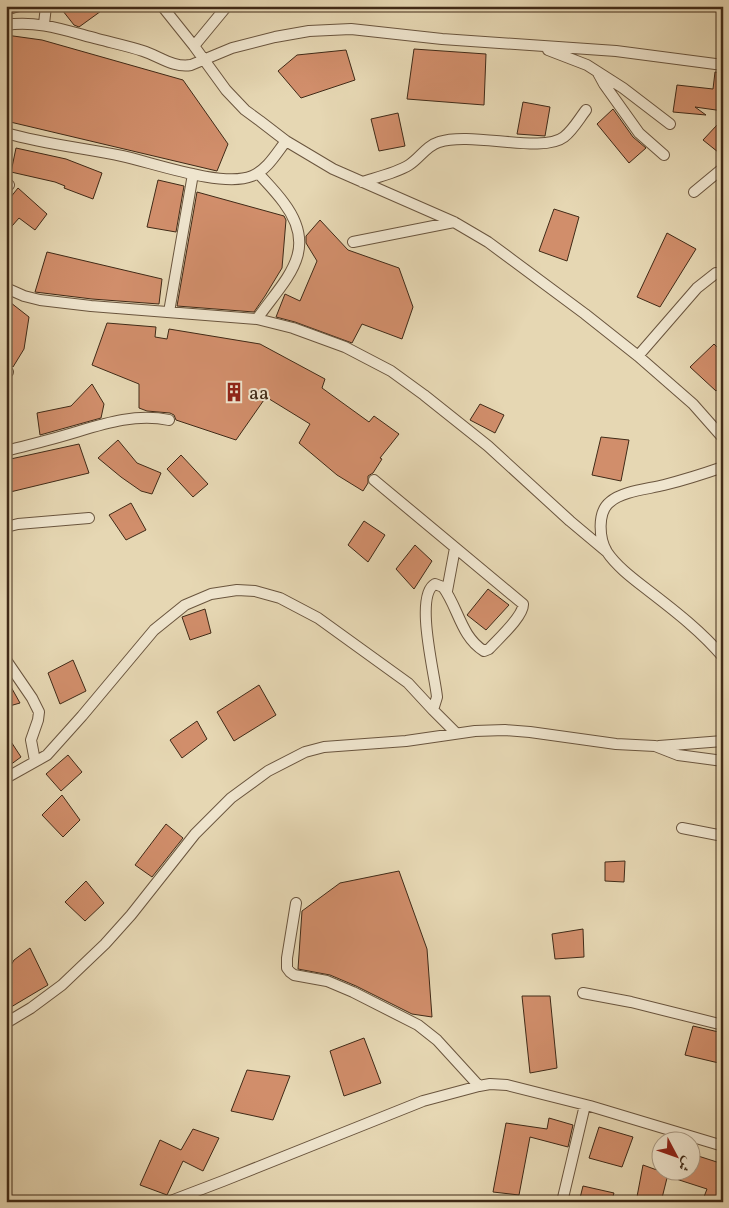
<svg xmlns="http://www.w3.org/2000/svg" width="729" height="1208" viewBox="0 0 729 1208" font-family="Vollkorn,Amiri,serif">
<style>
.building{fill:#d18e6b;stroke:#402a17}
.lines{fill:none;stroke-linecap:round;stroke-linejoin:round}
.street-casing{stroke:#6a553e;stroke-width:12}
.street{stroke:#efe5ce;stroke-width:10}
.labels{text-anchor:middle;stroke-width:4;stroke-linejoin:round;paint-order:stroke}
.poi-label{font-size:20px;fill:#402a17;stroke:#efe5ce;text-anchor:start}
</style>
<rect width="100%" height="100%" fill="#e6d7b3"/>
<filter id="stains"><feTurbulence type="fractalNoise" baseFrequency=".004" numOctaves="4"/><feColorMatrix values="0 0 0 0 .2 0 0 0 0 .09 0 0 0 0 .02 0 0 0 .5 -.17"/></filter>
<radialGradient id="worn" r=".72"><stop offset=".6" stop-color="#630" stop-opacity="0"/><stop offset="1" stop-color="#630" stop-opacity=".3"/></radialGradient>
<path class="building" d="M6,6H30V9L6,15Z
M59,6H108L79,27L74,25Z
M6,35L42,40L183,80L228,144L217,171L6,121Z
M414,49L486,54L484,105L407,99Z
M346,50L355,80L301,98L278,71L297,55Z
M715,72L723,73V111L695,107L706,115L673,112L677,85L713,89Z
M523,102L550,107L545,136L517,134Z
M613,109L633,137L646,148L629,163L597,124Z
M398,113L405,146L379,151L371,119Z
M717,125L723,129V156L703,140Z
M16,148L66,159L102,173L93,199L64,188L65,186L55,182L11,172Z
M158,180L184,186L176,232L147,227Z
M18,188L47,214L35,230L19,218L6,233V203Z
M197,192L284,216L286,220L282,268L265,296L254,312L177,306Z
M554,209L579,217L567,261L539,251Z
M320,220L348,250L399,268L413,307L402,339L362,324L352,343L295,322L276,317L285,294L300,301L317,261L306,243V236Z
M667,233L696,249L660,307L637,297Z
M47,252L162,279L159,304L92,299L35,292Z
M6,299L29,317L24,349L13,367L6,362Z
M107,323L156,327L155,337L167,339L169,329L260,344L325,379L322,388L369,422L374,416L399,434L380,458L382,459L373,473L368,476V483L363,491L337,475L299,443L310,424L266,397L236,440L176,420L174,415L170,413L147,411L139,408V384L92,365Z
M714,344L723,353V384L716,391L690,367Z
M92,384L104,404L101,418L40,435L37,413L71,406Z
M480,404L504,415L495,433L470,420Z
M601,437L629,440L621,481L592,475Z
M118,440L137,463L161,473L152,494L141,491L121,477L98,458Z
M79,444L89,473L6,493V460Z
M181,455L208,484L193,497L167,469Z
M131,503L146,530L126,540L109,515Z
M364,521L385,535L368,562L348,545Z
M415,545L432,561L414,589L396,569Z
M488,589L509,605L486,630L467,615Z
M205,609L211,633L190,640L182,617Z
M73,660L86,691L60,704L48,673Z
M6,678L20,703L6,707Z
M259,685L276,715L234,741L217,712Z
M197,721L207,739L182,758L170,740Z
M6,734L21,757L6,768Z
M68,755L82,772L61,791L46,774Z
M62,795L80,820L63,837L42,815Z
M166,824L183,838L152,877L135,865Z
M625,861L624,882L605,881V862Z
M399,871L427,949L432,1017L412,1014L356,986L330,975L298,969L302,911L340,883Z
M86,881L104,903L85,921L65,902Z
M583,929L584,957L555,959L552,934Z
M30,948L48,985L6,1010V969L10,967L14,960Z
M522,996H550L557,1068L530,1073Z
M693,1026L723,1033V1064L685,1055Z
M364,1038L381,1083L344,1096L330,1051Z
M247,1070L290,1076L273,1120L231,1111Z
M549,1118L573,1125L568,1147L530,1137L519,1195L493,1192L506,1123L547,1129Z
M599,1127L633,1137L622,1167L589,1158Z
M193,1129L219,1138L203,1171L183,1161L167,1195L140,1185L160,1140L181,1150Z
M692,1154L723,1164V1202H702L707,1189L673,1178L675,1170H692Z
M643,1165L668,1174L661,1202H636Z
M583,1186L614,1193L611,1202H579Z"/>
<g class="lines">
<defs>
<path id="street" d="M162,6L194,46L226,90L245,110L260,121L286,141L333,169L454,222L488,242L585,314L638,356L693,404L723,438
M44,24L46,6
M6,25C38,20 67,31 98,39C113,43 128,46 143,51C159,56 173,68 191,65L232,48L275,37L309,31L351,29L442,39L616,51L723,65
M194,46L227,6
M548,50L587,65L623,88L670,124
M598,73L604,84L639,133L664,155
M6,133C44,144 83,148 122,156C154,163 223,188 252,176C267,170 276,154 286,141
M362,182C378,177 396,173 409,165C420,158 426,146 439,142C471,131 542,154 564,137C573,130 579,119 586,110
M6,183L9,185
M694,192L723,168
M353,242L454,222
M6,288L24,296L40,300L91,306L257,319L293,328L345,347L391,371L424,395L488,446L570,521L607,552
M169,312L193,174
M257,319C285,279 320,251 284,203C276,192 267,183 258,173
M638,356L697,288L716,273H723
M6,371L8,372
M6,451C24,446 42,442 59,437C95,427 131,412 169,420
M723,467C703,474 684,480 664,485C649,489 622,491 610,502C597,512 599,539 607,552C617,567 635,580 649,591C675,611 702,632 723,657
M374,480L523,604C524,616 498,639 489,649L484,651C461,637 458,607 443,587L435,584C414,595 435,675 437,697L433,710L456,733
M6,527L18,524L89,518
M447,591L455,548
M6,660L32,698L39,712L38,720L31,740L35,761
M659,746L723,741
M6,778L47,755L82,716L154,630L185,605L211,594L237,590L255,591L280,598L318,618L408,683L433,710
M682,828L723,836
M296,903L287,958V968L290,972L294,975L327,981L353,992L418,1025L437,1040L479,1086
M583,993L631,1002L723,1025
M6,1023L31,1008L62,985L105,944L131,915L195,834L231,798L268,771L305,752L324,747L406,741L475,731L505,730L530,732L616,744L655,746L678,755L723,761
M168,1202L223,1181L423,1101L479,1086L490,1084L507,1085L590,1106L723,1146
M562,1202L585,1105"/>
</defs>
<use href="#street" class="street-casing"/>
<use href="#street" class="street"/>
</g>
<defs>
<symbol id="building-bare" viewBox="-9 -9 18 18"><path d="M-4-6H4V6H1V3H-1V6H-4ZM-2.5-4.3h1.7v1.8h-1.7ZM.8-4.3h1.7v1.8H.8ZM-2.5-1h1.7V.8h-1.7ZM.8-1h1.7V.8H.8Z" fill="#8f2418" stroke="#efe5ce" stroke-width="2.5" paint-order="stroke"/></symbol>
</defs>
<g fill-rule="evenodd">
<use href="#building-bare" x="220" y="378" width="28" height="28"/>
</g>
<g class="labels">
<g class="poi-label">
<text x="249" y="399">aa</text>
</g>
</g>
<rect width="729" height="1208" fill="none" stroke="#e6d7b3" stroke-width="25"/>
<rect x="8" y="8" width="714" height="1193" fill="none" stroke="#402a17" stroke-width="2.5"/>
<rect x="12" y="12" width="704" height="1183" fill="none" stroke="#402a17"/>
<g transform="translate(676 1156) rotate(131)"><circle r="24" fill="#efe5ce" stroke="#a99a85"/>
<path d="M0-4L9 19L0 12L-9 19Z" fill="#8f2418"/>
<text y="-8" font-size="14" font-weight="bold" text-anchor="middle" fill="#402a17">ش</text>
</g>
<rect width="100%" height="100%" filter="url(#stains)"/>
<rect width="100%" height="100%" fill="url(#worn)"/>
</svg>
